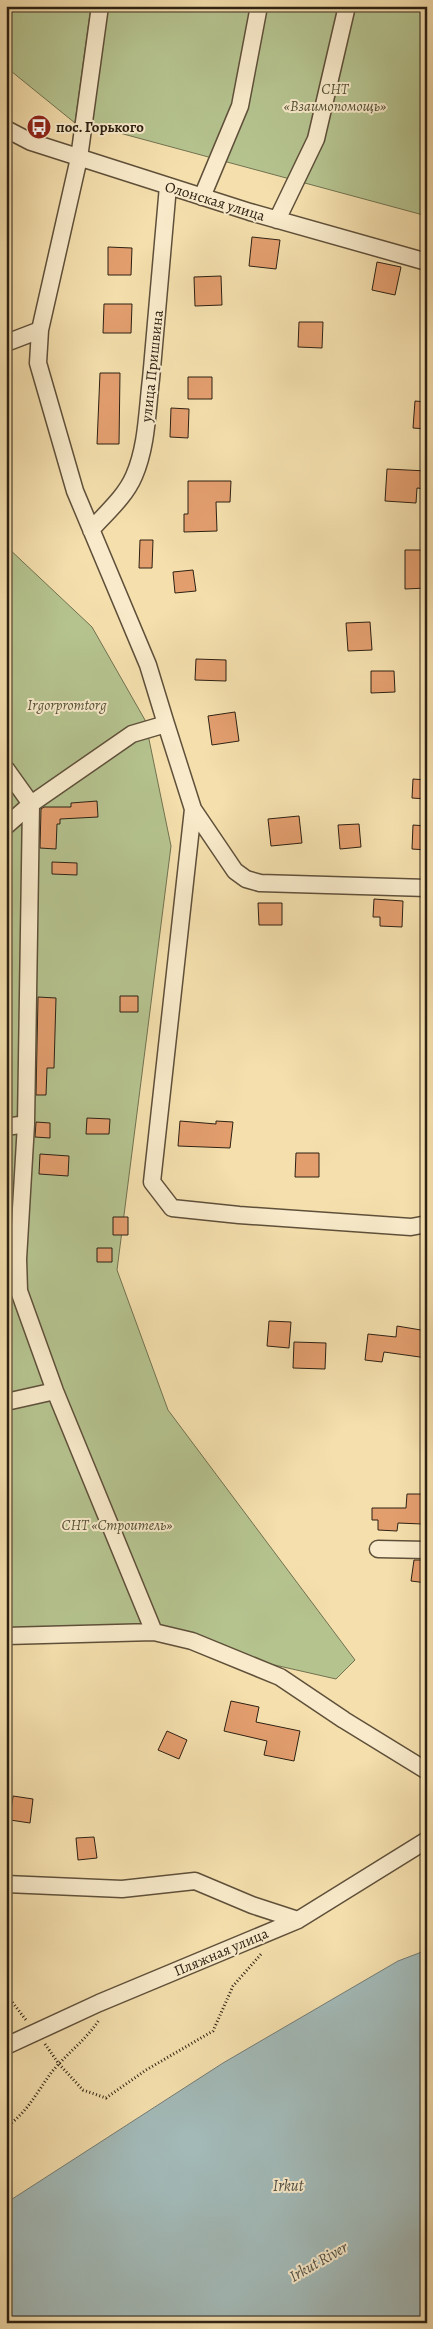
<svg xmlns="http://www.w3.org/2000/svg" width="433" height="2329" viewBox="0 0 433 2329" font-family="Alegreya,serif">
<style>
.green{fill:#b5c38f;stroke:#717251}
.water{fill:#a2b9b7;stroke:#737c75}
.building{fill:#e39e6e;stroke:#2d2113}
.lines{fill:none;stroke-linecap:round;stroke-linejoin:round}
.minor-casing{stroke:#5f503a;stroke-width:19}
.path{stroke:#2d2113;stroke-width:3;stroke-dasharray:1 2.5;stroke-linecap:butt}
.minor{stroke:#f8eaca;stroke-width:16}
.labels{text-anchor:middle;stroke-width:4;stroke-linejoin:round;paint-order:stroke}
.park-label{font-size:15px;font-style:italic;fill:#565238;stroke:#f8eaca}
.poi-label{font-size:15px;font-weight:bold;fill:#2d2113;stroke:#f8eaca;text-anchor:start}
.street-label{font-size:15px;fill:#2d2113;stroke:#f8eaca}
.water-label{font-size:16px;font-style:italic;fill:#504f44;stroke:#f8eaca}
</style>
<rect width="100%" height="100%" fill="#f4dfad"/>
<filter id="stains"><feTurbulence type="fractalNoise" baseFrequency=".004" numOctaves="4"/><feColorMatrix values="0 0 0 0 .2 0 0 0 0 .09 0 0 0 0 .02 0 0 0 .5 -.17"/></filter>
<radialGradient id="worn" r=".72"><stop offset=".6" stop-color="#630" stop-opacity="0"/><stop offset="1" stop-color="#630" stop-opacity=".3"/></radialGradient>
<path class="green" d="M6,6H91L75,123L6,67Z
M108,6H427V216L90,125Z
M6,546L92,627L145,720L171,846L117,1270L168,1410L355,1660L336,1679L143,1635L6,1640Z"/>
<path class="water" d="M427,1950V2323H6V2203L223,2063L398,1961Z"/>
<path class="building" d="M252,237L280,240L276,269L249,266Z
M108,247L132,248L131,275H108Z
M377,262L401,267L395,295L372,290Z
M221,276L222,305L195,306L194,277Z
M104,304H132L131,333H103Z
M299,322H323L322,348L298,347Z
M100,373H120L119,444H97Z
M188,377H212V399H188Z
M415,401L427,402V429L413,428Z
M171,408L189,409L188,438L170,437Z
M387,469L427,471V489L417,488L416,503L385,501Z
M188,481H231L230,502H216L217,531L184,532V514H188Z
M140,540H153L152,568H139Z
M405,550H427V588L405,589Z
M193,570L196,591L175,593L173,572Z
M370,622L372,650L348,651L346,623Z
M196,659L226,660V681L195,680Z
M371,671H394L395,692L371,693Z
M235,712L239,741L212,745L208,716Z
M413,779L427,780V799L412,798Z
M97,801L98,817L60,819V824H57L56,849L40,848L41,809L44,807H71V803Z
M299,816L302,843L271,846L268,819Z
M359,824L361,847L340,849L338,825Z
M413,825L427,826V850L412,849Z
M52,862L77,863V875L52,874Z
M374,899L403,901L402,927L380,926V917H373Z
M258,903H282V925H259Z
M120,996H138V1012H120Z
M38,997L56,998L54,1068H47L46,1095H36Z
M87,1118L110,1119L109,1134H86Z
M180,1121L216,1124V1121L233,1122L230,1148L178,1146Z
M36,1122L50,1123V1138L35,1137Z
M296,1153H319V1177H295Z
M40,1154L69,1156L68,1176L39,1174Z
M113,1217H128V1235H113Z
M97,1248H112V1262H97Z
M269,1321L291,1322L289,1348L267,1346Z
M397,1326L427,1331V1358L384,1352L382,1362L365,1360L368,1334L396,1337Z
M294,1342L326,1343L325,1369L293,1368Z
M407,1494H427V1517H422V1524L398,1523L397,1531L378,1530V1520H372V1508H406Z
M414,1560H427V1583L411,1581Z
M231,1701L259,1707L256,1722L300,1731L294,1761L264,1755L267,1741L224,1731Z
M167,1731L187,1740L179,1759L158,1750Z
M13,1796L33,1799L30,1823L10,1820Z
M94,1837L97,1858L78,1860L76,1838Z"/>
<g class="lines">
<defs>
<path id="minor" d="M6,129L31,142L250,212L427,262
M202,197L240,106L259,6
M277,220L316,139L347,6
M6,343L40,330
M91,530C106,513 125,497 134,476C147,446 147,412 151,379C157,315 162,251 168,186
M166,724L193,809L235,871L246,879L260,883L427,888
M6,769L31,804L26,1124L18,1259L19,1291L55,1391L154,1632
M193,809L152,1182L172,1208L239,1215L411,1227L427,1224
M6,826L31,804L132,734L166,724L148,665L75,491L38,363L40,330L79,158L100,6
M6,1127L26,1124
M6,1402L55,1391
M378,1549L427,1550
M6,1636L154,1632L192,1641L280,1677L344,1720L427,1771
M6,1884L122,1889L195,1881L252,1905L298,1920
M6,2046L99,2003L298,1920L427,1840"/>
</defs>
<use href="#minor" class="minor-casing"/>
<path class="path" d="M6,1994L26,2020
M45,2044L59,2064L83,2090L106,2098L146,2070L213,2031L233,1986L262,1953
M6,2127C27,2113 37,2092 51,2073C66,2054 86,2040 99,2020"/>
<use href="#minor" class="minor"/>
</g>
<defs>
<symbol id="bus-disc" viewBox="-11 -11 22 22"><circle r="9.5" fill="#8f2418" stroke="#f8eaca"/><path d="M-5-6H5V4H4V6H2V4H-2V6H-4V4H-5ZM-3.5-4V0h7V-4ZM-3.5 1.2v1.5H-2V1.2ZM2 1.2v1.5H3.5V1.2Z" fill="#fff"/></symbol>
</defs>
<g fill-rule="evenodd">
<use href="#bus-disc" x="25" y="113" width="28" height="28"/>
</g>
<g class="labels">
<g class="park-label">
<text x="335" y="94">СНТ<tspan x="335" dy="17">«Взаимопомощь»</tspan></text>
<text x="67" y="710">Irgorpromtorg</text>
<text x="117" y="1530">СНТ «Строитель»</text>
</g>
<g class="poi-label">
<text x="56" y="132">пос. Горького</text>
</g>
<g class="street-label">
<text transform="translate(215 201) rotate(17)" y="5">Олонская улица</text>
<text transform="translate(152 366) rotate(-84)" y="5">улица Пришвина</text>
<text transform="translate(221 1952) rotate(-23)" y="5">Пляжная улица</text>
</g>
<g class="water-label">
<text x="288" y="2191">Irkut</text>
<text transform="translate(318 2261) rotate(-30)" y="6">Irkut River</text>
</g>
</g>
<rect width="433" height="2329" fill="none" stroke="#f4dfad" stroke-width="25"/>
<rect x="8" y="8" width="418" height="2314" fill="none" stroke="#2d2113" stroke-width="2.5"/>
<rect x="12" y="12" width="408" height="2304" fill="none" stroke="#2d2113"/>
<rect width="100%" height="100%" filter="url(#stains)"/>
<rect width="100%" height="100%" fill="url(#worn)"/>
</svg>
